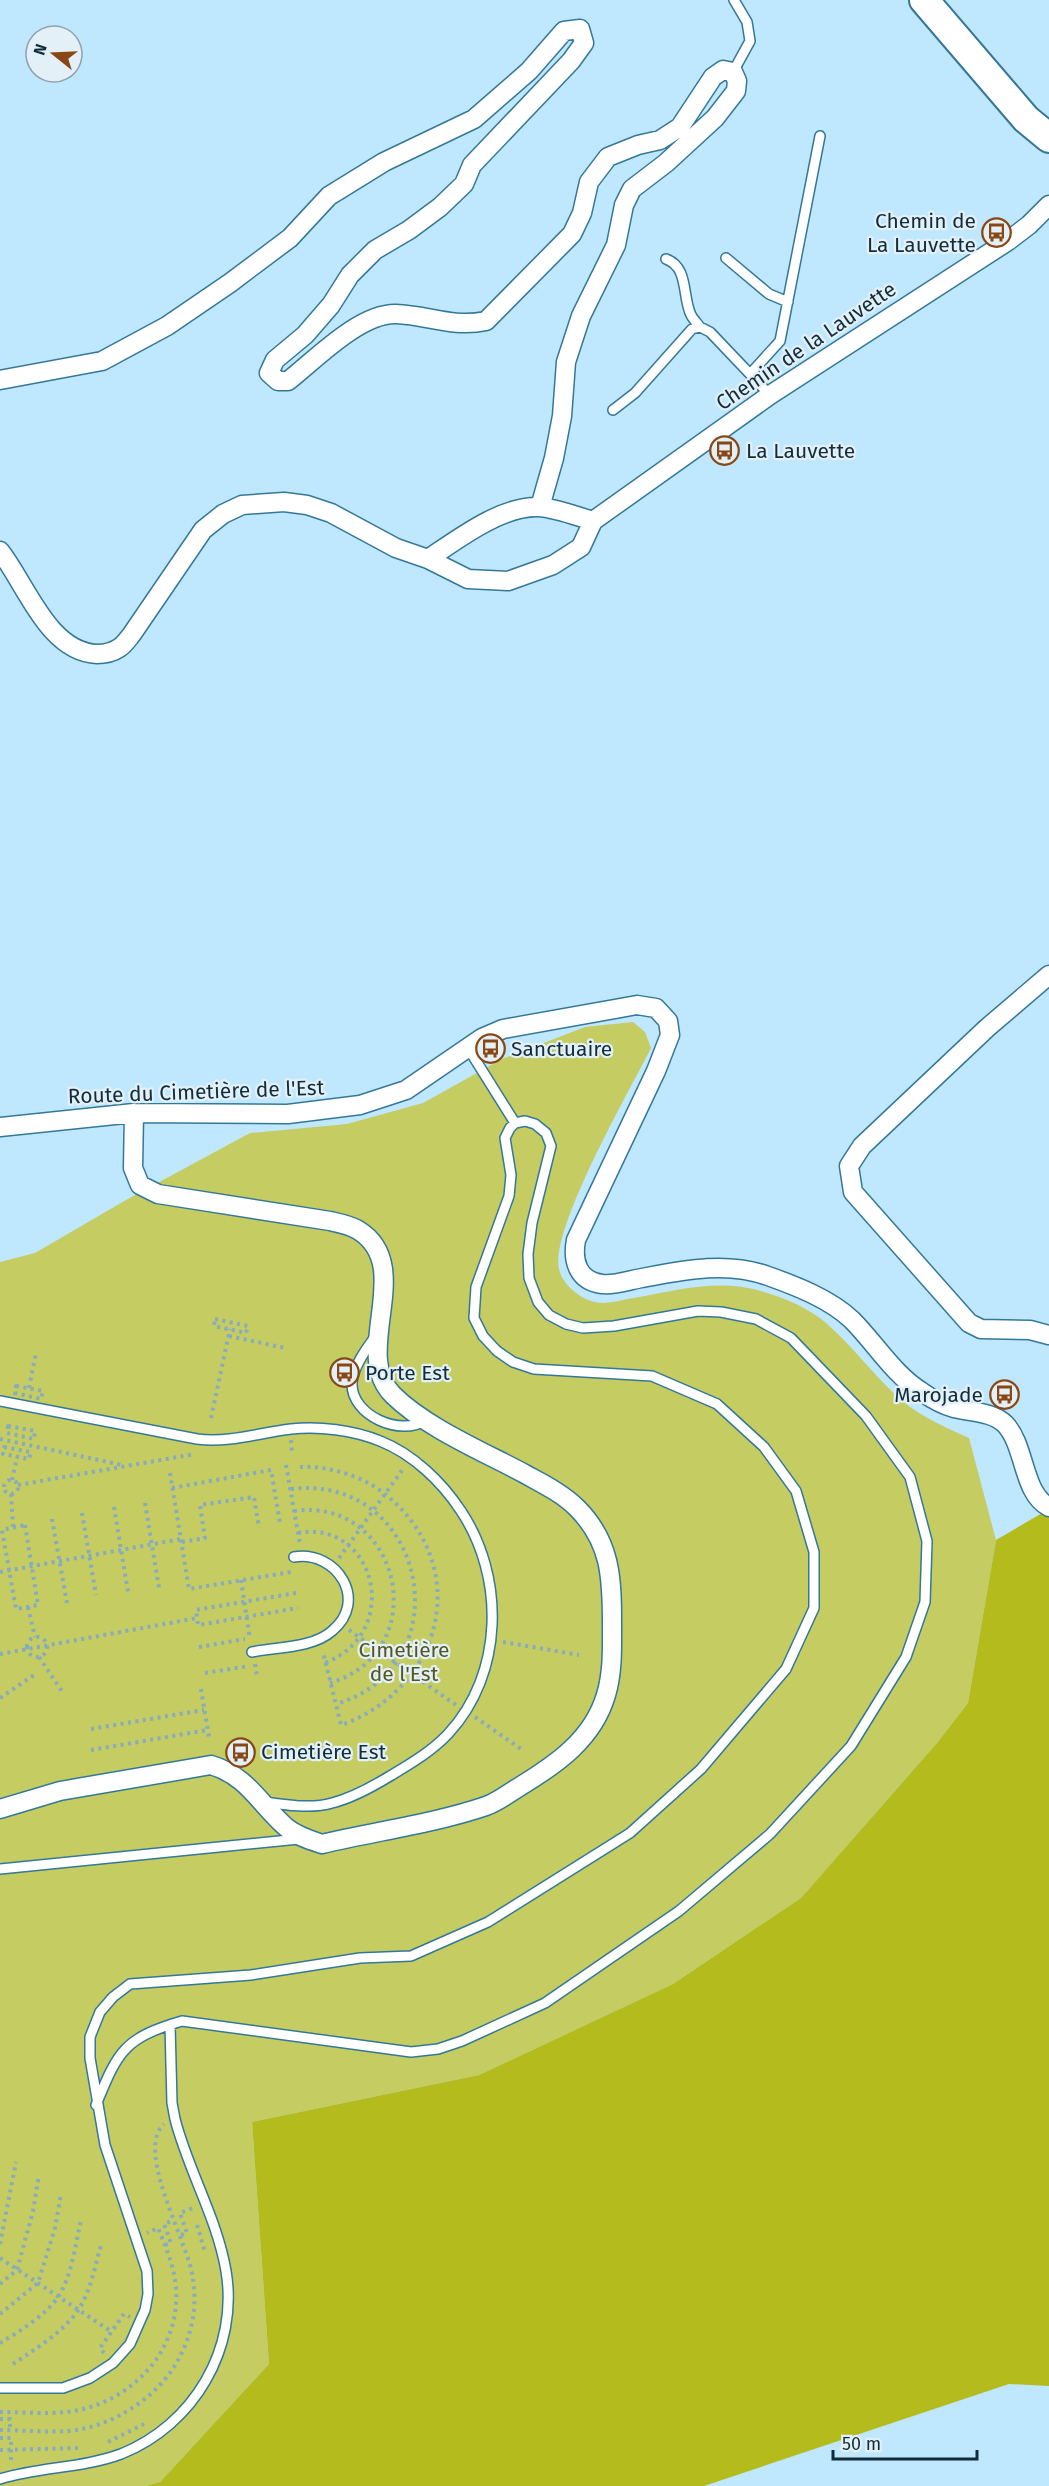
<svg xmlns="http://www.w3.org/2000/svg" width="1049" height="2486" viewBox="0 0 1049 2486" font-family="'Fira Sans',sans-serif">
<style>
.green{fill:#c5cc61}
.forest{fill:#b4bb1d}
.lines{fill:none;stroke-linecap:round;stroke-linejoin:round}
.service-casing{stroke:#347899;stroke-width:12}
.minor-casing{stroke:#347899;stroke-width:21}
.primary-casing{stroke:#347899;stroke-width:32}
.path{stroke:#87abbf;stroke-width:4;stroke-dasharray:3 4.5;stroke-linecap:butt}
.service{stroke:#fff;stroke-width:9}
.minor{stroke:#fff;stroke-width:18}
.primary{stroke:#fff;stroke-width:28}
.labels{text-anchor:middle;stroke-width:4.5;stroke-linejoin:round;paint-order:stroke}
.poi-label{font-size:21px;fill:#112d3b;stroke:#e3f0f7;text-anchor:start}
.street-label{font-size:21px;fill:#112d3b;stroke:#e3f0f7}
.park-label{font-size:21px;fill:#53571f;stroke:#e3f0f7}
</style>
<rect width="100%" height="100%" fill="#bfe7fd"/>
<path class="green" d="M633,1022L645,1032L651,1048C630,1090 550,1229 559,1269C563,1287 585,1303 603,1303C613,1303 624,1299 634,1298C678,1290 721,1278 764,1292C785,1298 808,1308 825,1322C854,1347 876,1379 905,1403C924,1418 947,1428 969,1438L996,1540L968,1703L937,1743L801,1898L673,1984L479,2075L252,2122L269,2364L160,2482L146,2486H0V1262L35,1253L126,1200L250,1133L347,1124L423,1103L502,1059L585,1027Z"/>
<path class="forest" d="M1049,1509V2386L1009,2384L704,2486H146L160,2482L269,2364L252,2122L479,2075L673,1984L801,1898L937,1743L968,1703L996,1540Z"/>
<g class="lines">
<defs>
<path id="service" d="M733,72L750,41L747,22L734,0
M726,258L769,294L788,302
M666,259C689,267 682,297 691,315C693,319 697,323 700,327
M750,374L780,341L820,136
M613,410L635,393L692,329L700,327L710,332L770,395
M468,1048L515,1123
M375,1337C366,1349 353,1367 352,1383C351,1416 401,1437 426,1420
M0,1401L197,1439C230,1443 258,1433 291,1429C319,1426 353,1430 380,1441C413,1454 442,1482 461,1511C505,1577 504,1674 448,1734C431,1752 410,1764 390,1776C372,1787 352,1798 332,1803C312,1809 285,1805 265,1802
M252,1652C277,1647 313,1648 332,1631C369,1601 337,1550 294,1557
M0,1869L299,1839
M0,2388H63L90,2378L113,2363L130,2344L145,2310L148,2294L147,2271L105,2145L90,2058V2037L100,2012L113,1997L130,1984L251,1975L360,1958L411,1956L488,1922L630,1833L701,1769L786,1669L814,1608V1552L796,1491L764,1447L717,1404L652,1376L534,1369L513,1362L497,1351L483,1336L474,1318L476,1287L509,1196L511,1175L505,1138L510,1128L515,1123L525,1121L535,1124L546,1133L551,1146L532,1223L528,1254L529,1278L538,1302L549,1315L566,1324L583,1328L614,1326L698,1311L721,1312L756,1319L791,1338L866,1416L910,1477L927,1541L925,1602L906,1657L851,1746L770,1834L679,1911L545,2003L462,2041L438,2049L411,2052L182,2021C124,2038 118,2051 96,2105
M0,2479C39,2467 83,2468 121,2454C194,2425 239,2348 226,2271C217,2218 188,2170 175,2119L172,2103L170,2025"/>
<path id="minor" d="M0,380L102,361L167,326L230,283L290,238L329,196L384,162L474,119L529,71L564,31L580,29L584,43L571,61L472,165L464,184L440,207L409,230L375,250L350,275L331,305L305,335L275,360L269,373L278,381H288C316,359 360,313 396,314C428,315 452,328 486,321L572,234L582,213L589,182L608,157L638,145L660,140L680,127L713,77L723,70L733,72L737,81L736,91L715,118L666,163L632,189L624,205L616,245L581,316L566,362L562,416L554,458L540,507
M0,551C26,584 48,652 97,654C104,654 113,652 119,648C124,645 128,639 132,634L203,530L223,514L242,505L284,502L307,505L331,513L396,548L428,559L468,579L508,581L553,565L581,547L593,521L770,395L1008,241L1029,225L1049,205
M428,559C458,539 501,506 538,507C556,508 576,516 593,521
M1049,975L987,1028L862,1146L849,1166L853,1192L969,1323L981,1329L1030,1330L1049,1335
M0,1127L134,1113L288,1114L360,1105L406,1090L482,1038L503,1029L637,1005L656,1008L668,1021L670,1035L656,1071L576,1240C572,1261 578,1281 602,1284C613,1286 630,1280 642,1278C684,1270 727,1261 768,1276C796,1286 830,1299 852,1320C875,1343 894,1375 922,1392C932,1399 942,1405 954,1408C971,1412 993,1412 1005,1424C1026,1446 1022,1493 1049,1507
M0,1809L60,1791L211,1765C248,1776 260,1805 287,1828C297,1836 310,1840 322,1844C376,1831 433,1824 486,1806C498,1802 509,1793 519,1787C557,1764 593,1739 606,1695C613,1672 612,1647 612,1624C612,1578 611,1542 577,1508C562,1493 543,1484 525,1474C484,1452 425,1427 393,1395C350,1353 417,1266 358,1230C350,1225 339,1223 330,1221L158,1194L140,1185L133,1168L134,1113"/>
<path id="primary" d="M924,0L1026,119L1049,138"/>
</defs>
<use href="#service" class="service-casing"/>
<use href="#minor" class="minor-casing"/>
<use href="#primary" class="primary-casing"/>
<path class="path" d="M215,1319L248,1326L246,1333L214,1326Z
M229,1336L285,1348
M16,1386L43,1391L41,1399L15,1393Z
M29,1388L36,1353
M211,1418L230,1329
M8,1426L35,1431L34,1439L7,1433Z
M0,1439L122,1465
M291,1440L292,1452
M4,1447L31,1452L29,1459L3,1454Z
M286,1465L300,1544
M300,1467C318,1466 336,1470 353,1476C379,1486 397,1502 413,1523C468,1600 425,1696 341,1725L323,1652
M170,1473L189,1589L291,1572
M4 1487a7 7 0 1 1 14 0a7 7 0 1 1-14 0Z
M12,1480L17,1457
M18,1485L195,1454
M172,1488L271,1470L280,1523
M291,1489C426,1473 465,1666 336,1704
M11,1494L13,1527
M145,1503L159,1588
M114,1507L128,1592
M294,1511C400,1496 436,1651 330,1683
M82,1513L96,1595
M52,1519L67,1603
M25,1525L38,1605L16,1609L2,1530Z
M298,1533C375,1519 404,1632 325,1663
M182,1542L205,1538L200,1505L254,1497L259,1528
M339,1558L403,1469
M0,1572L181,1539
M241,1580L250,1639
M296,1593L196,1610L198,1625L298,1608
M28,1607L35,1637
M349,1630L456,1705
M27 1647a10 10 0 1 1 20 0a10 10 0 1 1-20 0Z
M503,1642L579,1655
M199,1647L245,1639
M0,1654L197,1618
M39,1657L63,1693
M255,1664L257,1677
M205,1673L249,1666
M201,1689L209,1737
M0,1698L37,1673
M475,1717L524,1751
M91,1729L204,1710
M91,1750L208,1730
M197,2225L205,2252
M181,2235L187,2233L180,2213L193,2208
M0,2244L16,2162
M165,2245L171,2243L164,2224L174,2220
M0,2258L112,2332
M0,2284L17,2270L33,2211L39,2175
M0,2314L38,2283L55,2228L61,2194
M0,2343C19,2332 46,2315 58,2297C72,2276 75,2245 81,2221
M104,2353L100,2348L124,2314L130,2317
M13,2364C34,2350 68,2329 80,2307C91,2289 95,2266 101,2245
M0,2412C28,2412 60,2416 87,2408C140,2393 180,2345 176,2289C175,2268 166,2248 158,2228L147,2233
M0,2419H10V2430
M0,2430C26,2430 56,2434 82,2429C117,2422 152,2399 172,2370C190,2343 198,2312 193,2279C189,2243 134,2151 164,2124
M0,2438H11V2463
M108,2442L144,2424
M0,2450L80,2448"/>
<use href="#service" class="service"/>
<use href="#minor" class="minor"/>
<use href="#primary" class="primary"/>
</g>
<defs>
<symbol id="bus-ring" viewBox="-11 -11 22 22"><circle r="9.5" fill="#e3f0f7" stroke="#894715" stroke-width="1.5"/><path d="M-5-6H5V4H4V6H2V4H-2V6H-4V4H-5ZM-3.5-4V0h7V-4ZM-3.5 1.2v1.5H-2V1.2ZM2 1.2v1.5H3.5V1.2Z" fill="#894715"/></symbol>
</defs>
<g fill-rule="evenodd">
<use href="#bus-ring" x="980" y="216" width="33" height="33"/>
<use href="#bus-ring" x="708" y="434" width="33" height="33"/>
<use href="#bus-ring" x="474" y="1032" width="33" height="33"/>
<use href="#bus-ring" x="328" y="1356" width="33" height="33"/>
<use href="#bus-ring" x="988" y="1378" width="33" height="33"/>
<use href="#bus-ring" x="224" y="1736" width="33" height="33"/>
</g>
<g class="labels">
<g class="poi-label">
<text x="976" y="228" text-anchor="end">Chemin de<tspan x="976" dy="24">La Lauvette</tspan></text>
<text x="746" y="458">La Lauvette</text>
<text x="511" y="1056">Sanctuaire</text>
<text x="365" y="1380">Porte Est</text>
<text x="983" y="1402" text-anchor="end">Marojade</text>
<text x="261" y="1759">Cimetière Est</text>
</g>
<g class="street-label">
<text transform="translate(806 346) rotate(-34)" y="7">Chemin de la Lauvette</text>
<text transform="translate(196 1092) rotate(-2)" y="7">Route du Cimetière de l'Est</text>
</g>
<g class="park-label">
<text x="404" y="1657">Cimetière<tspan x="404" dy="24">de l'Est</tspan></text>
</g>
</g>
<g transform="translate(54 54) rotate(288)"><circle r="28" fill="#e3f0f7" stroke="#8fa2ac" stroke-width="1.5"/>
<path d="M0-4.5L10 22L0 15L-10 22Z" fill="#894715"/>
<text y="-9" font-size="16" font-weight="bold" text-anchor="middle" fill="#112d3b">N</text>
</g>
<path d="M833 2450v9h144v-9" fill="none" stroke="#112d3b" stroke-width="3"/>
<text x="842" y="2450" font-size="18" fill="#112d3b" stroke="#e3f0f7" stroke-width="4.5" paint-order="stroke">50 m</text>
</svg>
